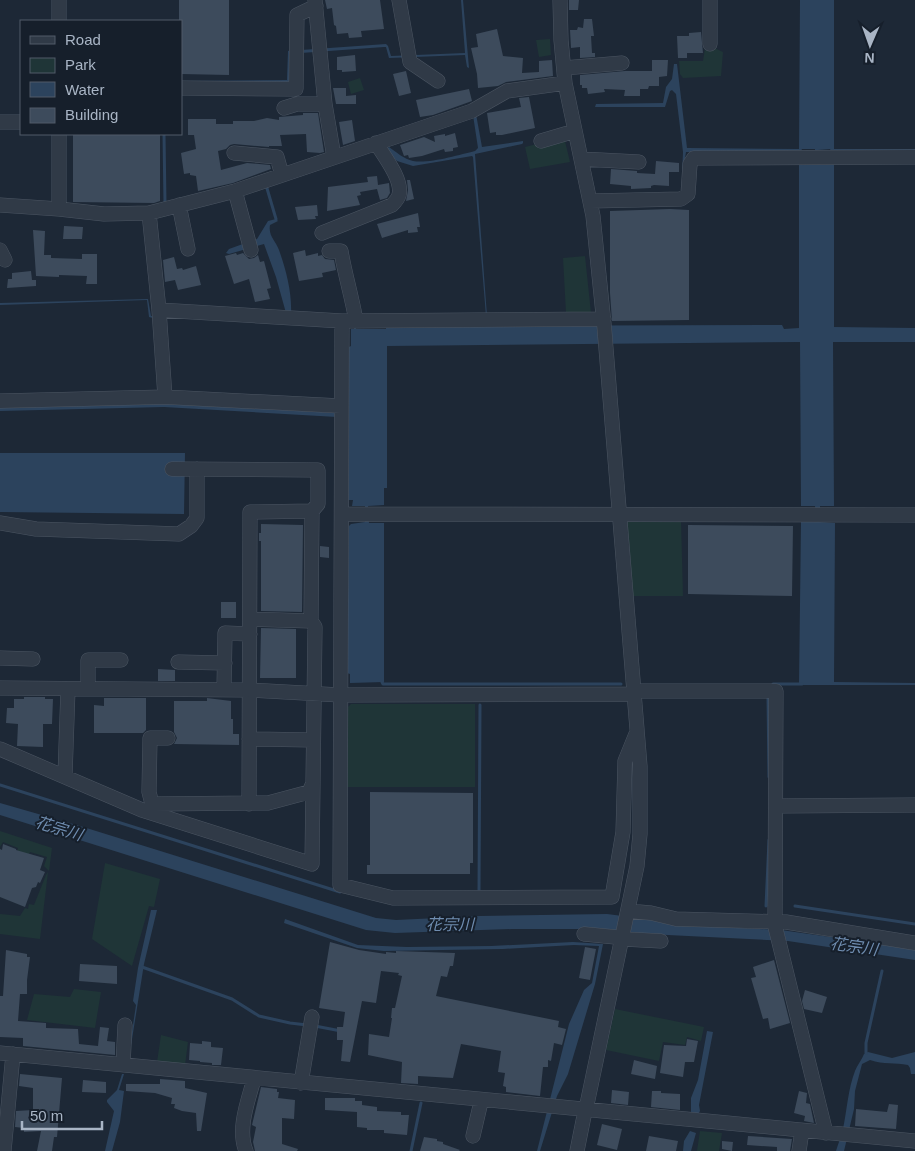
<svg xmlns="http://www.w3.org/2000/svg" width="915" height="1151" viewBox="0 0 915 1151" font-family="Helvetica,'Noto Sans JP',sans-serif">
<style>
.green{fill:#1f3537}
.water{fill:#2c435d}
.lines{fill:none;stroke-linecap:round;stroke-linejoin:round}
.stream{stroke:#2c435d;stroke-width:3}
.building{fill:#3d4b5c}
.minor-casing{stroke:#4b5562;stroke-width:15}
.minor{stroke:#303a47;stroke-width:14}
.labels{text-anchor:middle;stroke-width:4;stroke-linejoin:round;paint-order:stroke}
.water-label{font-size:16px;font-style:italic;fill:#6f8db0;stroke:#161f2b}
</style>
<rect width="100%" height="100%" fill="#1d2836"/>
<path class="green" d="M550,39L551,55L539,57L536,40Z
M710,46L723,52L721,76L683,78L680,74L679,61H703L705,48Z
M360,78L364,90L351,94L348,82Z
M564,137L570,162L530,169L525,147Z
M585,256L591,313H566L563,258Z
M627,520H681L683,596H633Z
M351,704H475V787H346L347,708Z
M0,831L52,848L49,871L44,866L47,857L30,852L27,858L17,853L18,848L3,842L0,847Z
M105,863L160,879L154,907L149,906L132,966L92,939Z
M48,872L40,939L0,934V914L20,916L25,908L28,909L29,904L34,905L46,875Z
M74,989L101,992L95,1028L27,1020L34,994L70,997Z
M615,1009L704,1027L701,1041L687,1037L685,1045L663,1042L659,1061L606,1050Z
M161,1035L188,1042L185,1065L157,1062Z
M700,1131L722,1133L719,1151H697Z"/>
<path class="water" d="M461,0H463L469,68L467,67L465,55L389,58L386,47H384L301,53V50L386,44L388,46L391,56L465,53Z
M800,0H834V149H915V151H831L830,149L818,150L819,165L834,164V327L915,328V342H833L834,506H820V522L835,523L834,682L915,683V685H799L801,522H816L815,506H801L800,342L387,346V488H384V505L368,506L369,523H384V682L350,683V674L347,673L349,526L351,524L365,522V506H352L353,500H347L349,347L351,346V329H354L355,326L356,329H386V326L782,325L784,329L799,328V164H814L815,149H802L801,151L686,152L682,176L683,152L676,94L672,90L670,91L665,107H595L596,104L663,103L666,87L672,79L674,64H677L687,148L799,149Z
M291,50L289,81L287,83H181V81L287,80L288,51Z
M476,114L482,147L523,141V143L522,144L475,154L487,316H486L473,157L472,156L413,166L397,161L385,150L389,147C396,152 404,159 413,161C428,164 459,155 475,151L478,148L473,115Z
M276,219L278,221L270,225C268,236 276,241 279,250C286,270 292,292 291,313H286L276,277L264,244L229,254L226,253L229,249L257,239L268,221Z
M148,299L151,316H153V318L149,317L147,300L0,305V303Z
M168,403L337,413V417L164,407L0,411V407Z
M0,453H185L184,514L0,512Z
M0,803L80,826L376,918L396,920L480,916L607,914L700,926L781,930L915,949V960L788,941L607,932L586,929H512L395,933L366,930L0,815Z
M151,910H157L144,964L129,1058H128L136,1005L133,1001L138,968Z
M285,919L358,945L407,947L491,946L573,942L603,944L595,984L568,1074L557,1096L540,1151H537L569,1024L584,990L592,983L599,946L574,945L503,949L384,951L357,948L284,923Z
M707,1031L713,1032L699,1105L700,1111L698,1114H693L691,1112V1098L698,1080Z
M868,1052L892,1058L915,1052V1074H911L910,1068L908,1065C895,1062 884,1065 870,1060L862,1064L855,1091L854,1109L844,1151H836C838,1144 841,1137 843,1129C847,1110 848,1089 855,1071C857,1065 862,1060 864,1054Z
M122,1074H124L119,1090L124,1091L120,1122L112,1151H105L114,1111L107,1102V1100L117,1090Z
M690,1131L696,1133L691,1151H683L684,1141Z"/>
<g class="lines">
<path class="stream" d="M164,134L165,204
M266,185L276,219
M382,682L383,684H621
M773,684H802
M768,695L769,777
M0,785L340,892
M479,893L480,705
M766,906L769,840
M795,906L915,924
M142,967L232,999L259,1016L290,1023L307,1025
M315,1026L341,1031
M866,1053V1043L882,971
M411,1151L421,1103"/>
</g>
<path class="building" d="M179,0H229V75L181,74V21H179Z
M325,0H380L384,29L361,31L362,37L349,38L348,33L337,34L336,26L334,25L332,8L327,9Z
M569,0H579L578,10H569Z
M584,19H592L594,36H591L592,53H595V57L580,58V47L571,48L570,30H577L578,27L583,28Z
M497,29L503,56L523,58L522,73L539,72V61L552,60L553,76L506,82L498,86L478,88L477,74L471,48L478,47L476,34Z
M701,32L703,53H687V58H678L677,36H689V33Z
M355,55L356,71L342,72V70H337V57Z
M652,60H668L667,76L659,77V86H649L648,89H640V96H624L625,90L604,89L605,92L588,94L587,88H582V85H580V75L625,71H652Z
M406,71L411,93L399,96L393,74Z
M333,88H346V96L356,95V104H336Z
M469,89L472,101L433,115L420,117L416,100Z
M529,97L535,128L502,135H496V132L490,133L487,113L521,107L519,98Z
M303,113H318L324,152L320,153L307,152L306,134L280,135L282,146H269V147L234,144L230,145L226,149L218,151L221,170L247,163L270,165L271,169L233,183L198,191L196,176L190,175V173L184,174L181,153L196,149L194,135H188V119H216V124H233V121H254L267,118L279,120V117L303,115Z
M352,120L355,141L343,145L339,122Z
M455,133L458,147L453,148V151L445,152L444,149L422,156L409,158L408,155L404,156L400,145L424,137L435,142L434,136L445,134V136Z
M73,134H160V201L154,203L73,202Z
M656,161L679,163V172H669V186L654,185L651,186V188L631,189V186L610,184L611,169L637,171V173L655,174Z
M377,176L378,185L389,183L390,193L387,198L380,200L377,189L360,192L361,195L357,196L360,205L327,211L328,187L368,182L367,177Z
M407,180H410L414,199L406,201L408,190Z
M317,205L318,216H315L316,219L298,220L295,207Z
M670,209L689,210V320L612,321L610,293V211Z
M418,213L420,227H417L418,232L408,233V230L382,238L377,224Z
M64,226L83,227L82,239H63Z
M33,230L45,231L44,255H51V258L82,259V254H97V284H86L87,276L59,275V277L36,276Z
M305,250L306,256L318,253V256L322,255L325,259L334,260L336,270L322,273L323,277L299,281L293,253Z
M236,253L237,255L243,253L249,259L254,258L258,255L260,262L264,261L271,288L267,289L270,299L255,302L249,279L234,284L225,256Z
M174,257L177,269L182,268L183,270L196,266L201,285L178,290L175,280L165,282L163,260Z
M31,271L32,280H36V286L7,288L8,279H12V273Z
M261,524L303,525L302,612L261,611V541H259V533H261Z
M688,525L793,526L792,596L688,594Z
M320,546L329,547V558L320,557Z
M221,602H236V618H221Z
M261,628L296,629V678H260Z
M158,669L175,670V681H158Z
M24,697H45V699H53L52,724H43V747L17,746L18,724L6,723L7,708H14V699H24Z
M104,698H146V730L143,733H94V705L104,706Z
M207,698L231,701V719H233V734H239V745L174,744L177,738L174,732V701H207Z
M370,792L473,793V863H470V874H367V865H370Z
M3,844L16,849V850L44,858L40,870L45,872L40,883L38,882L36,887L32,888L25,907L0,897V849L2,850Z
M330,942L359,950L386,954V952L396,953V951L455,953L453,966H450L447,977L441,976L436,996L559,1021L558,1027L566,1029L562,1045L554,1043L551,1061L548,1060V1067H543L540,1096L506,1092V1087L503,1086L505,1073L498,1072L501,1051L461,1044L453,1078L418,1076V1084L401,1083L402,1062L368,1055L369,1034L389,1037L392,1018H391L392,1008H395L402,976L398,975L399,973L381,971L376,1003L362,1001L350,1062L341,1061L343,1040H337V1027H343L345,1012L319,1008Z
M585,947L596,949L590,980L579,978Z
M6,950L27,954V957H30L27,980V994H20L18,1021L46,1023V1028L78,1029L79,1044L98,1046L100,1027L109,1028L107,1041L115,1042V1055L23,1046V1038L0,1037V996H3Z
M774,960L790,1023L770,1029L768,1018L763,1019L751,978L756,977L753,967Z
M80,964L117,966V984L79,981Z
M805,990L827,997L822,1013L804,1009L802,1001Z
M687,1039L698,1041L694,1062H685L683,1077L660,1073L664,1045L686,1046Z
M202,1041L211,1042V1047L223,1048L221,1065H212V1063L200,1062V1061L189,1060L190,1043L202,1044Z
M634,1060L657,1066L655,1079L631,1074Z
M20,1074L62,1078L57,1137H54L52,1151H37L41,1131L24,1132V1128L15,1127L16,1111L33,1110V1088L19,1086Z
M160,1079L185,1081V1088L207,1093L201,1131H197L196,1113L182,1111L174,1108L175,1104H171L172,1098L155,1093L126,1091V1084H160Z
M83,1080L106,1082V1093L82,1092Z
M261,1087L277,1089V1092H279L278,1098L295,1100L294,1119L282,1118V1144L298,1149L297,1151H255L253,1142L256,1127L252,1125Z
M612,1090L629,1092L628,1105L611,1103Z
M652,1091H661V1093L680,1094V1110L651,1107Z
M799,1091L807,1093L806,1103L810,1104L814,1123L804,1121L805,1116L794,1113Z
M325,1098H355V1101H362V1105L377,1107V1111L401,1112V1115H409L407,1135L384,1133V1130H367V1128L357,1127V1112L325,1110Z
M889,1104L898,1105L896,1129L855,1126L856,1109L887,1112Z
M602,1124L622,1129L617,1150L597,1145Z
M649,1136L678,1141L676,1151H646Z
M748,1136L792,1139L790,1151H777V1147L747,1145Z
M424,1137L437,1139V1141L443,1142V1144L460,1150L459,1151H420Z
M722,1141L733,1142L732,1151L722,1149Z"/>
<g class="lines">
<defs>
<path id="minor" d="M59,0V21
M315,0L325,104L334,157
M399,0L410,62L438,81
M560,0L561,40L565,83L593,216L604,324L640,766V834L637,866L586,1109
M710,0V44
M564,68L622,63
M181,88L296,89L297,15L316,6
M284,108L297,104H325
M0,122H21
M59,134V209
M541,141L575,131
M234,153L277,157L282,175
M581,159L639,162
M235,191L251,250
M590,201L681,199L688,194L690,164L694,158L915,157
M0,205L59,209L104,214L149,213L235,191L472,111L507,91L565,83
M179,205L188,249
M149,213L159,310L342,321L604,319
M322,233L392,205C394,203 398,199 399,195C403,180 384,156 376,143
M0,250L5,260
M329,251H341C345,275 352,297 356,321
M159,310L165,397
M342,321L340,885L393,898L612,897L623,832L625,761L636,734
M0,401L165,397L341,406
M172,469L318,470V504L312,511
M342,514L915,515
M0,523L36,529L179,534L191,526L197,518V469
M0,658L33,659
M178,662L225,663
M0,688L250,690L340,695L634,694
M88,689V660H121
M224,689L225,633L250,634
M634,691H776L775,926L826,1133
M168,738H150L149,792L152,804L268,803L309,792L313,783L315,627L311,621
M249,739L313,740
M0,749L142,810L312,864L313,783
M65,776L68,689
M249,804L250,512L312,511L311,621L250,619
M776,806L915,805
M628,911L651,913L676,919L786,922L915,943
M584,934L615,937
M623,939L661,941
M0,1053L915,1141
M123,1065L125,1025
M301,1083L312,1017
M473,1136L480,1106
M4,1151L13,1054
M246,1151C237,1129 248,1101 254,1079
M577,1151L584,1116
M799,1151L802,1131"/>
</defs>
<use href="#minor" class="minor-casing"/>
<use href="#minor" class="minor"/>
</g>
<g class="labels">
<g class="water-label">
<text transform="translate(59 828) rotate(17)" y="6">花宗川</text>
<text x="450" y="930">花宗川</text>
<text transform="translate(854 946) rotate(8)" y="6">花宗川</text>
</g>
</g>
<rect x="20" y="20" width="162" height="115" fill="#161f2b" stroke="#515b69"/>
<rect x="30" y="36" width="25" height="8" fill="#303a47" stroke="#515b69"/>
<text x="65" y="45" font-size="15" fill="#a9b5c5">Road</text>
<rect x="30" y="58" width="25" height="15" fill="#1f3537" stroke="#515b69"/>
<text x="65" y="70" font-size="15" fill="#a9b5c5">Park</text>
<rect x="30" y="82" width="25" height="15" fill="#2c435d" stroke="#515b69"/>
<text x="65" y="95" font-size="15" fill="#a9b5c5">Water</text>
<rect x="30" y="108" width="25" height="15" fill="#3d4b5c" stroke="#515b69"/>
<text x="65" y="120" font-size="15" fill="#a9b5c5">Building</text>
<g transform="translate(870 45) rotate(182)" stroke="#161f2b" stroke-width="4" paint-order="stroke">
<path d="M0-4L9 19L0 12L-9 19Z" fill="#a9b5c5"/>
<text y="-8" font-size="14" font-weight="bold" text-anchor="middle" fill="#a9b5c5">N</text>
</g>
<path d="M22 1121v8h80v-8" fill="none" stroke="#a9b5c5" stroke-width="2.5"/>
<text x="30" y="1121" font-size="15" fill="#a9b5c5" stroke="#161f2b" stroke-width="4" paint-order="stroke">50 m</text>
</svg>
